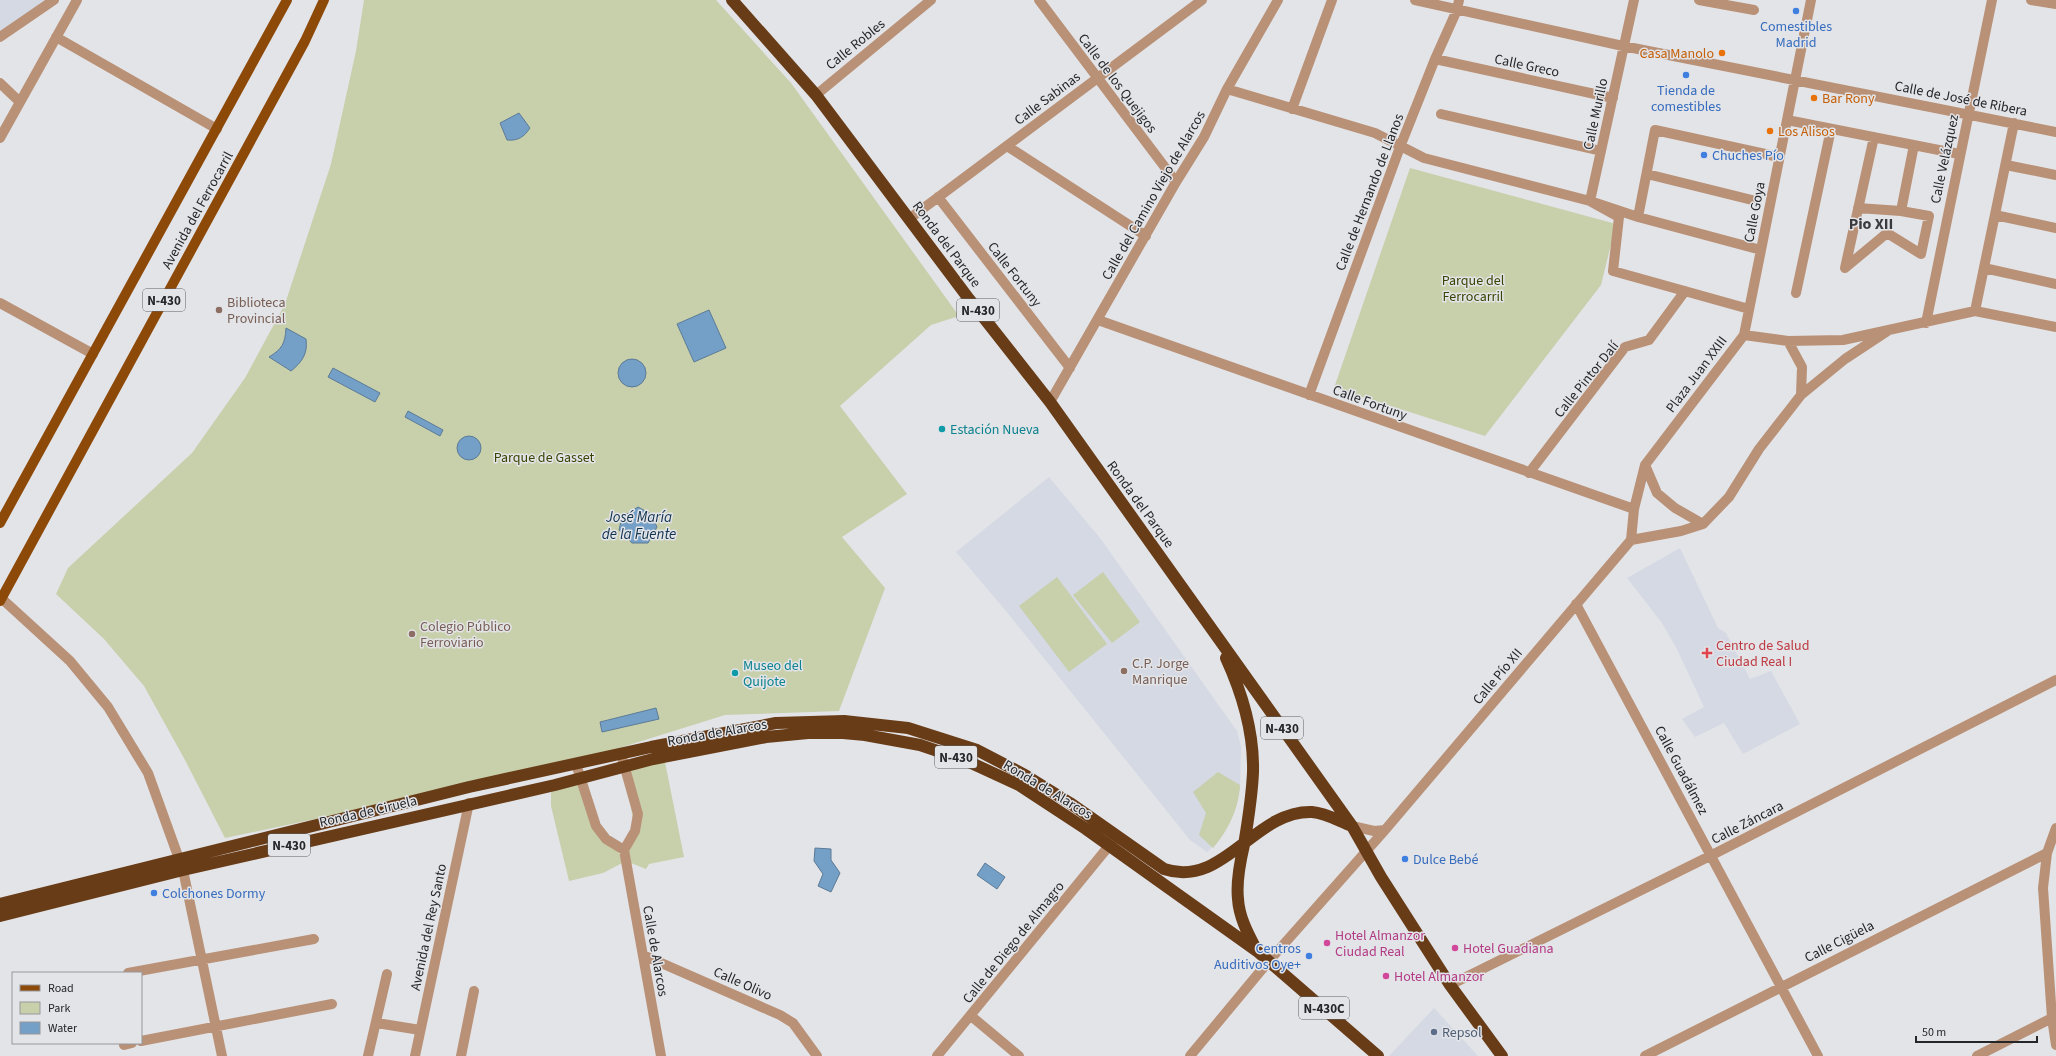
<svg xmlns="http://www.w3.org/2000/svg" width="2056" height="1056" viewBox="0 0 2056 1056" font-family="'Source Sans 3',sans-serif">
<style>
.built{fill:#d4d9e4}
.green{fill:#c8cfab}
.water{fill:#749fc6;stroke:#5c7b97}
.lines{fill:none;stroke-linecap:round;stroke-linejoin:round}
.street{stroke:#b99177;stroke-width:10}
.primary{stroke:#8d4908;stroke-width:10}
.highway{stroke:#693c18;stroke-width:12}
.shop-dot{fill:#3f7fe0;stroke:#e3e4e8;stroke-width:1.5}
.food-dot{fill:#e8710a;stroke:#e3e4e8;stroke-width:1.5}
.education-dot{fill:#8d6e63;stroke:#e3e4e8;stroke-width:1.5}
.culture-dot{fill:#0f9aa8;stroke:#e3e4e8;stroke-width:1.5}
.health-dot{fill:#e0444e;stroke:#e3e4e8;stroke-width:1.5}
.hotel-dot{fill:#d1479c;stroke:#e3e4e8;stroke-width:1.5}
.service-dot{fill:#5c6f8a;stroke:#e3e4e8;stroke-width:1.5}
.labels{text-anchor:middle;stroke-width:3;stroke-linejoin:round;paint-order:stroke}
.shield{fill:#e3e4e8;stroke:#5e5f62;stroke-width:1}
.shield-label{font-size:13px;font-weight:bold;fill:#252628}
.shop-label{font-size:14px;fill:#366cbe;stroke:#e3e4e8;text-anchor:start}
.street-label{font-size:14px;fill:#252628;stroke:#e3e4e8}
.food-label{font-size:14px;fill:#c56008;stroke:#e3e4e8;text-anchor:start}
.park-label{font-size:14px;fill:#3b4300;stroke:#e3e4e8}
.education-label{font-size:14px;fill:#785e54;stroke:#e3e4e8;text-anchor:start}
.culture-label{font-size:14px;fill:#0d838f;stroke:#e3e4e8;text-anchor:start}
.health-label{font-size:14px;fill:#be3a42;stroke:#e3e4e8;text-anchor:start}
.hotel-label{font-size:14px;fill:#b23c85;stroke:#e3e4e8;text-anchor:start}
.service-label{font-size:14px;fill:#4e5e75;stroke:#e3e4e8;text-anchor:start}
.water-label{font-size:15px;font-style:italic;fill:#10324d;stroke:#e3e4e8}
.quarter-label{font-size:16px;font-weight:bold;fill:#393b3e;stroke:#e3e4e8}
</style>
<rect width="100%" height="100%" fill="#e3e4e8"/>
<path class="built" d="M0,0H54L0,37Z
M1049,477L1100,538L1237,731L1241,747L1240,790L1234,813L1217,843L1207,852L1190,840L1006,611L956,552Z
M1680,548L1718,628L1726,633L1750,679L1771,671L1800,724L1743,754L1724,723L1695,737L1682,719L1704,707L1677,649L1662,623L1627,578Z
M1434,1008L1478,1056H1389Z"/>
<path class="green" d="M364,0H716L791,83L959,316L931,325L840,406L907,494L842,537L885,588L839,711L725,715L552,769L225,838L185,760L144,686L104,639L56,594L68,568L192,453L245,378L285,304L331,164L356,51Z
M1410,168L1616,224L1601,285L1485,436L1334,388Z
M1103,572L1140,622L1112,643L1073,595Z
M1057,577L1107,644L1069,672L1019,606Z
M664,757L684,857L649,864L646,869L626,861L603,873L569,881L551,806V793L555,785L580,779L606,839L626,861L635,831L624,766Z
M1218,772L1240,785C1239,808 1228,831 1213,848L1199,835L1206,813L1193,792Z"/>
<path class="water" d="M519,113L530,128C524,137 518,141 507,140L500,123Z
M709,310L726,348L694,362L677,324Z
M286,328L306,339C308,354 302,362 291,371L269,357C282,349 285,344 286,328Z
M618 373a14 14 0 1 1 28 0a14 14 0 1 1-28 0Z
M333,368L380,393L375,402L328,377Z
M408,411L443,430L440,436L405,417Z
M457 448a12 12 0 1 1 24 0a12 12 0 1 1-24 0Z
M638,507L651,514L657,527L648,543H632L619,530L622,517Z
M656,708L659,719L602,732L600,722Z
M815,848L831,849V860L840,873L831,892L818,886L823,874L814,861Z
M985,863L1005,877L997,889L977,875Z"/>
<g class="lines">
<path class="street" d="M1039,0L1176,182
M1415,0L1623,46L2056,132
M1634,0L1590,201L1619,217L1613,271L1749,309
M1699,0L1754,10
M2031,0L2056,4
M0,37L54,0
M56,37L217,129
M1435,59L1613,98
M0,83L20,102
M1227,89L1375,133L1424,158L1590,201L1638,217L1761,250
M816,95L931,0
M1292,109L1332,0
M1441,114L1601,151
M1787,120L1959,154
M0,138L77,0
M1007,146L1146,236
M2006,165L2056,175
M1647,174L1752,200
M938,197L1070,368
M1901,211L1914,145
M1995,215L2056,228
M1638,217L1655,130L1779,157
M909,219L1202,0
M1845,268L1887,233L1921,254L1929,216L1901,211L1858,208
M1845,268L1874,137
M1984,268L2056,284
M1796,293L1831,129
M0,303L93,354
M1975,311L2014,123
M1098,320L1634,509
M1926,323L1992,0
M1744,335L1788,341L1843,340L1975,311L2056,327
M1788,341L1802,367L1801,395
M1309,395L1400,147L1435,59L1457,10L1459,0
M1050,402L1176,182L1204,137L1227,89L1278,0
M1645,465L1657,493L1675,508L1703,524
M1529,473L1625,347L1649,340L1685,291
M1631,540L1634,509L1645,465L1744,335L1811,0
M1631,540L1681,531L1703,524L1729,497L1759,449L1801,395L1845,359L1889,330
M1,598L70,661L108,707L148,773L183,870L222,1056
M1576,604L1818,1056
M621,754L638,814L635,831L624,850
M576,764L596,826L606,839L624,850
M1352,826L1374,831L1385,830
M2056,828L2047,853L2043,888L2052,1018L2056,1045
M624,850L661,1056
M643,955L780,1015L793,1023L817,1056
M128,973L314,939
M1450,985L1712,855L2056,680
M971,1016L1019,1056
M377,1023L420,1030
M141,1041L332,1004
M124,1045L132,1043
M368,1056L387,974
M415,1056L469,803
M461,1056L474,991
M937,1056L1113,841
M1190,1056L1268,962L1385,830L1631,540
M1645,1056L2047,853
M1977,1056L2052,1018"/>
<path class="primary" d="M0,523L287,0
M0,601L305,41L324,0"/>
<path class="highway" d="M732,0L816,95L969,299L1050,402L1352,826L1381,877L1450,985L1502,1056
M1226,658C1243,695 1254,732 1253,772C1252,797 1248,821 1244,845C1240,862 1236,881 1238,899C1239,916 1247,932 1255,947
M0,904L469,787L651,747L776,723L844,721L908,728L977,750L1025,775L1070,803L1164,869C1224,889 1254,810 1312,812C1326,813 1339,821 1352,826
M0,916L183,870L555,785L653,759L766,737L808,733H843L865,735L920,745L967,761L1019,785L1086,829L1257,951L1378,1056"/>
</g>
<g class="shop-dot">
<circle cx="1796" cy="11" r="4"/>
<circle cx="1686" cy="75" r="4"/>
<circle cx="1704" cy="155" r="4"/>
<circle cx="1405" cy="859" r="4"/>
<circle cx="154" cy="893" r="4"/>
<circle cx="1309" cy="956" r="4"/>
</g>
<g class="food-dot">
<circle cx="1722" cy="53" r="4"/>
<circle cx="1814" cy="98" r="4"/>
<circle cx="1770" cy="131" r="4"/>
</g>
<g class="education-dot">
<circle cx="219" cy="310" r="4"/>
<circle cx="412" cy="634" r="4"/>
<circle cx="1124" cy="671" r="4"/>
</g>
<g class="culture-dot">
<circle cx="942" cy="429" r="4"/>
<circle cx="735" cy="673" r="4"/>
</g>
<path class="health-dot" d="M1705 647h4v4h4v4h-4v4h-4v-4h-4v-4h4z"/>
<g class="hotel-dot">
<circle cx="1327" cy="943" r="4"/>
<circle cx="1455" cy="948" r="4"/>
<circle cx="1386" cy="976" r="4"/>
</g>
<circle class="service-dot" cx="1434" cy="1032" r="4"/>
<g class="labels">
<g class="shield">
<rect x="143" y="289" width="42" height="22" rx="3"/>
<rect x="957" y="299" width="42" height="22" rx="3"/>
<rect x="1261" y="717" width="42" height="22" rx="3"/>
<rect x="935" y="746" width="42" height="22" rx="3"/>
<rect x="268" y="834" width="42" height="22" rx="3"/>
<rect x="1299" y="997" width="50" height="22" rx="3"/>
</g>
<g class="shield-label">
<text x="164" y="305">N-430</text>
<text x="978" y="315">N-430</text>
<text x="1282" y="733">N-430</text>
<text x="956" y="762">N-430</text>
<text x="289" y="850">N-430</text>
<text x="1324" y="1013">N-430C</text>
</g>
<g class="shop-label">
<text x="1796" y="31" text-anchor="middle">Comestibles<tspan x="1796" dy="16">Madrid</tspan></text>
<text x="1686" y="95" text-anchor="middle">Tienda de<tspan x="1686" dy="16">comestibles</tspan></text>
<text x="1712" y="160">Chuches Pío</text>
<text x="1413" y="864">Dulce Bebé</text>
<text x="162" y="898">Colchones Dormy</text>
<text x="1301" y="953" text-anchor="end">Centros<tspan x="1301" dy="16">Auditivos Oye+</tspan></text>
</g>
<g class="street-label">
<text transform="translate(855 44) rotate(-39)" y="5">Calle Robles</text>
<text transform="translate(1527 65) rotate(12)" y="5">Calle Greco</text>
<text transform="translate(1118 83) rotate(53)" y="5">Calle de los Quejigos</text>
<text transform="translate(1047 98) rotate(-37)" y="5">Calle Sabinas</text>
<text transform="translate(1961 98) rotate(11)" y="5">Calle de José de Ribera</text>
<text transform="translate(1595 114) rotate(-78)" y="5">Calle Murillo</text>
<text transform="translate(1944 159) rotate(-78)" y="5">Calle Velázquez</text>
<text transform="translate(1369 192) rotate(-69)" y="5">Calle de Hernando de Llanos</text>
<text transform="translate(1153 195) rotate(-60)" y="5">Calle del Camino Viejo de Alarcos</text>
<text transform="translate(197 210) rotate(-61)" y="5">Avenida del Ferrocarril</text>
<text transform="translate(1754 212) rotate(-79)" y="5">Calle Goya</text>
<text transform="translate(947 244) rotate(53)" y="5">Ronda del Parque</text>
<text transform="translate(1015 274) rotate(52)" y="5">Calle Fortuny</text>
<text transform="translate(1696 374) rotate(-53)" y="5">Plaza Juan XXIII</text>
<text transform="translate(1586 379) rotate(-51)" y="5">Calle Pintor Dalí</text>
<text transform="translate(1370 402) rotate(20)" y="5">Calle Fortuny</text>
<text transform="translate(1141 504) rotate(54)" y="5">Ronda del Parque</text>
<text transform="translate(1497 676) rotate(-50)" y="5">Calle Pío XII</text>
<text transform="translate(717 732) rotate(-10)" y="5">Ronda de Alarcos</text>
<text transform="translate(1682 770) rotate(62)" y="5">Calle Guadálmez</text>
<text transform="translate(1048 789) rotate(31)" y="5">Ronda de Alarcos</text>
<text transform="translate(368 811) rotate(-13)" y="5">Ronda de Ciruela</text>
<text transform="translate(1747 822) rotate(-27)" y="5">Calle Záncara</text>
<text transform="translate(428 927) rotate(-78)" y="5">Avenida del Rey Santo</text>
<text transform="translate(1839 941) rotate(-27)" y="5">Calle Cigüela</text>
<text transform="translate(1013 942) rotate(-51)" y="5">Calle de Diego de Almagro</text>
<text transform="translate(656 951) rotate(80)" y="5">Calle de Alarcos</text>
<text transform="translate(743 983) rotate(24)" y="5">Calle Olivo</text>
</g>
<g class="food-label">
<text x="1714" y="58" text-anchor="end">Casa Manolo</text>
<text x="1822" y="103">Bar Rony</text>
<text x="1778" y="136">Los Alisos</text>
</g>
<g class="park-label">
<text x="1473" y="285">Parque del<tspan x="1473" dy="16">Ferrocarril</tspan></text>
<text x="544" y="462">Parque de Gasset</text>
</g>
<g class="education-label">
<text x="227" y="307">Biblioteca<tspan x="227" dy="16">Provincial</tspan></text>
<text x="420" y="631">Colegio Público<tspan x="420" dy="16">Ferroviario</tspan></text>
<text x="1132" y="668">C.P. Jorge<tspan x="1132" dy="16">Manrique</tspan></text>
</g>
<g class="culture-label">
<text x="950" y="434">Estación Nueva</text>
<text x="743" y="670">Museo del<tspan x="743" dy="16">Quijote</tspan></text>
</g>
<g class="health-label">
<text x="1716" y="650">Centro de Salud<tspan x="1716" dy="16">Ciudad Real I</tspan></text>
</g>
<g class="hotel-label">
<text x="1335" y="940">Hotel Almanzor<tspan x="1335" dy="16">Ciudad Real</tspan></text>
<text x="1463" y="953">Hotel Guadiana</text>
<text x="1394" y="981">Hotel Almanzor</text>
</g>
<g class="service-label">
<text x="1442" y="1037">Repsol</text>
</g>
<g class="water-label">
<text x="639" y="522">José María<tspan x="639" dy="17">de la Fuente</tspan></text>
</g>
<g class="quarter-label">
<text x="1871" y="229">Pio XII</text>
</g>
</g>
<rect x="12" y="972" width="130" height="72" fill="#e3e4e8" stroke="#97989b"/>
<rect x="20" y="985" width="20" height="6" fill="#8d4908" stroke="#97989b"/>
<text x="48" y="992" font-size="12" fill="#252628">Road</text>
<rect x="20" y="1002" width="20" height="12" fill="#c8cfab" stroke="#97989b"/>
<text x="48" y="1012" font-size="12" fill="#252628">Park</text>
<rect x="20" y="1022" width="20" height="12" fill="#749fc6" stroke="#97989b"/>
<text x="48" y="1032" font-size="12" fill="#252628">Water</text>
<path d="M1916 1036v6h121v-6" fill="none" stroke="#252628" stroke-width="2"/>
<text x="1922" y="1036" font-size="12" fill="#252628" stroke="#e3e4e8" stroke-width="3" paint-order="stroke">50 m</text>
</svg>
